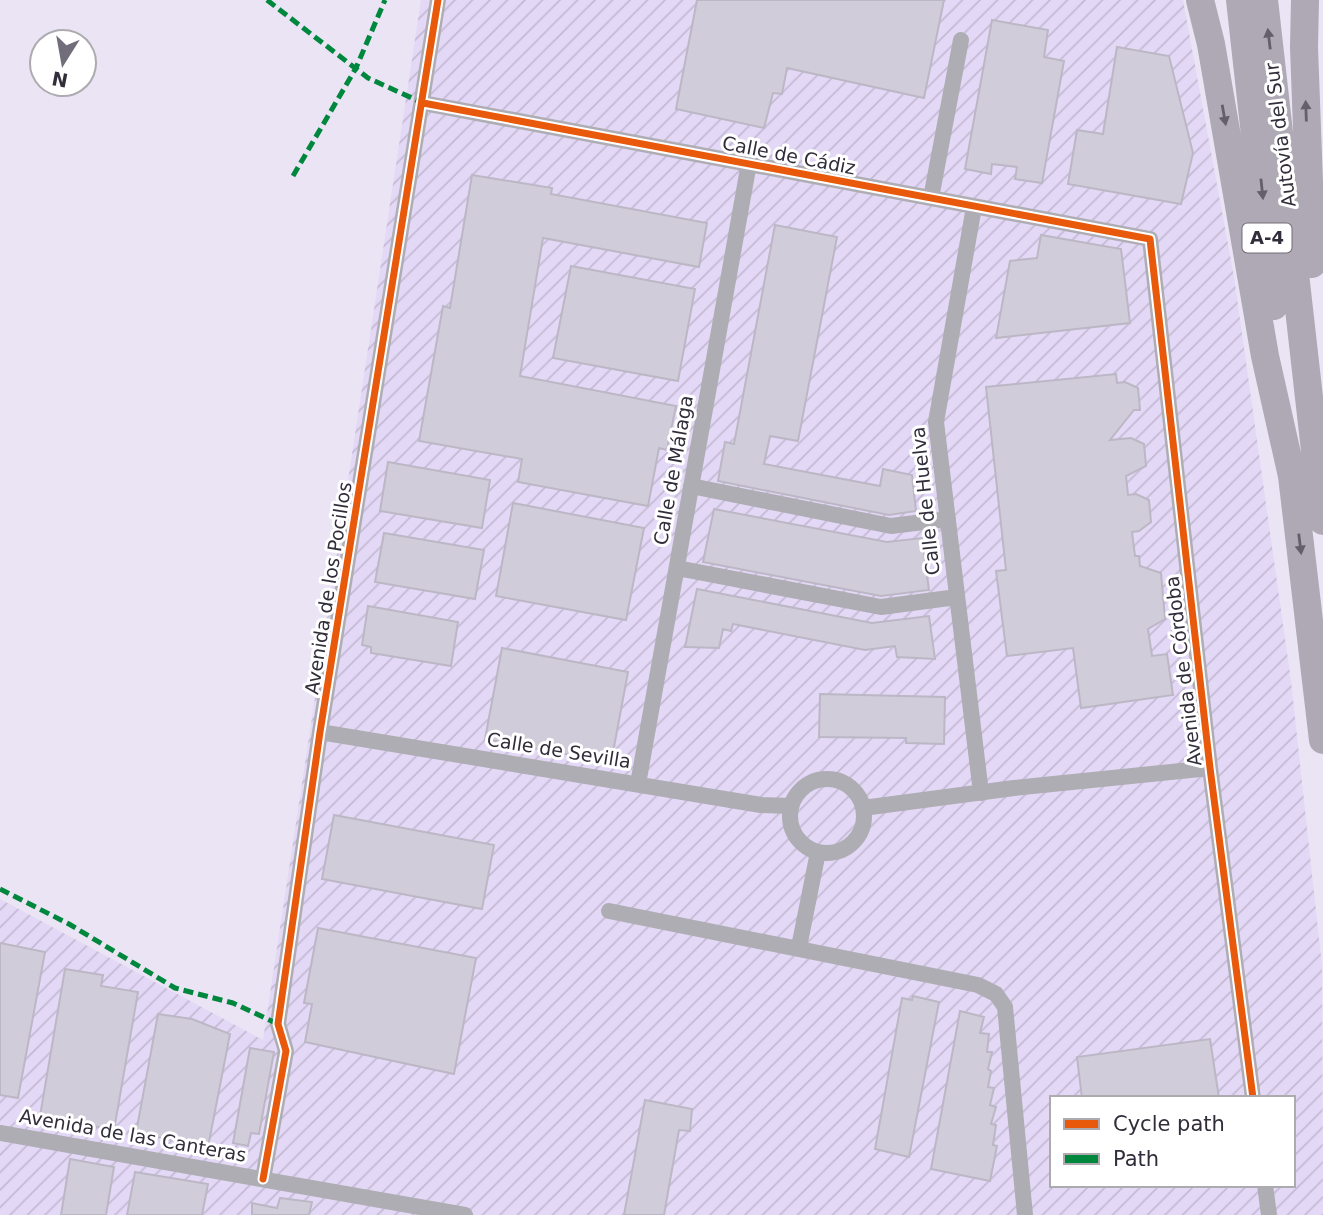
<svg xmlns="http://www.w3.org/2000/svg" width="1323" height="1215" viewBox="0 0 1323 1215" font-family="'DejaVu Sans',sans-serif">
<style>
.industrial{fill:url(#industrial-furrows);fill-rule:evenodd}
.building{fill:#d1ccda;stroke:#bcb7c5;stroke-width:2}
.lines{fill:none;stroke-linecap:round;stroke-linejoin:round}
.street{stroke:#aeadb3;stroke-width:16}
.highway{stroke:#aea9b4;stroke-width:28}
.quiet{stroke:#00873e;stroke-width:5;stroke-dasharray:10 5;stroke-linecap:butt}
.cycleway-casing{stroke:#fff;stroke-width:11}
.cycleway{stroke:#e8590c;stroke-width:7}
.oneway{fill:#645f6b}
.labels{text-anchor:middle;stroke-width:6;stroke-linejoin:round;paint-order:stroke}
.shield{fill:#fff;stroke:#706c75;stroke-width:2}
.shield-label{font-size:18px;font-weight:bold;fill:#322d3a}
.street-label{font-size:19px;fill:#322d3a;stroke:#fff}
</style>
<defs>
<pattern id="industrial-furrows" width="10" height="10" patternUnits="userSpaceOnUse" patternTransform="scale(1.75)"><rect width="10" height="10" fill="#e4d8f7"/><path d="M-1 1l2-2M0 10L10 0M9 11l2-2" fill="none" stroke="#c4bad4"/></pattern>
</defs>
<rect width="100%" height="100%" fill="#eae4f4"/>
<path class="industrial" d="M421,0H1183L1234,277L1291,681L1322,966L1323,1215H0V899L263,1040ZM1052,1098H1293V1185H1052Z"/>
<path class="building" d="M697,0H944L924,98L787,68L782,94L773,93L764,128L676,109Z
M992,20L1048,30L1044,57L1064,61L1042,183L1015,179L1017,167L992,164L991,174L965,169Z
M1117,47L1169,56L1193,153L1181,204L1068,184L1077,130L1103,134Z
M472,175L552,188L551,194L707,223L699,267L543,238L520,376L676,406L667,450L659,448L648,506L518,482L522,459L419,441L443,306L450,308Z
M775,225L837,237L798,441L770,436L764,464L880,486L883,469L912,475L916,511L889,515L718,481L725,442L734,444Z
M1041,235L1121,249L1130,323L996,338L1010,261L1037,258Z
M571,266L695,289L678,381L553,358Z
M1116,374L1117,383L1125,382L1138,388L1140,410H1134L1110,440L1131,438L1144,444L1146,466L1126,476L1128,495L1136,494L1149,500L1151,522L1139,531L1132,532L1135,556H1139L1140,566L1161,573L1165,619L1148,629L1152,656L1167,654L1173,695L1081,708L1073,648L1007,656L996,571L1006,570L986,387Z
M388,462L490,480L482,528L380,511Z
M513,503L644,528L626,620L496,596Z
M714,509L887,542L922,538L929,590L881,596L703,562Z
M384,533L484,550L475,599L375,582Z
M697,589L872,623L929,616L935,659L897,657L895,646L865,650L733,624L731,631L723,629L719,648L685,647Z
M368,606L458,622L451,666L371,653V647L362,645Z
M502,648L628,672L614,747L604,756L572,750L571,755L485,739Z
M820,694L945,697L944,744L906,743V738L819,737Z
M334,815L494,845L482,909L322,879Z
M318,928L476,958L454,1074L305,1042L312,1004L304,1003Z
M0,943L45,952L18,1098L0,1095Z
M65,969L103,975L101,986L138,992L114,1130L40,1116Z
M913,996L939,1002L909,1157L875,1149L902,998L912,1000Z
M960,1011L984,1017L980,1033L989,1034L987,1052H992L988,1069L991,1071L988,1087L994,1088L990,1105L996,1107L991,1124L996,1125L993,1145L997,1146L990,1181L931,1169Z
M158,1014L192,1019L230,1034L208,1147L136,1133Z
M1210,1039L1219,1098H1082L1077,1057Z
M250,1048L274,1052L259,1134L251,1133L248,1146L233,1143Z
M645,1100L692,1109L690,1131L679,1130L664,1215H624Z
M70,1159L114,1167L106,1215H61Z
M135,1172L208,1184L202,1215H127Z
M280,1198L312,1202L309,1215H252V1203L277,1208Z"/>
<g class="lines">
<path class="street" d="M423,103L1150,239L1210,768L1253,1098
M931,198L961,40
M974,207L936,422L981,793
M691,486L891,526L948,519
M677,568L881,607L957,597
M320,732L761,805L791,806
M790 816a37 37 0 1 1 74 0a37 37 0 1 1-74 0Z
M638,784L749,163
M863,808L1014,788L1210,768
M609,911L978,985L996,994L1005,1007L1025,1215
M799,947L818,852
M0,1133L465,1215
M263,1179L286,1051L278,1024L320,732L438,0
M1265,1185L1269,1215"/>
<path class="highway" d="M1200,0L1211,44L1265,356L1292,476L1323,740
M1240,0L1274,306
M1264,0L1323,521
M1305,0L1304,47L1312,264"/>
<path class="quiet" d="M267,0L368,78L423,103
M293,176L356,68L385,0
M0,889L69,924L175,988L233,1003L278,1024"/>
<defs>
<path id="cycleway" d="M423,103L1150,239L1210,768L1253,1098
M263,1179L286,1051L278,1024L320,732L438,0"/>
</defs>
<use href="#cycleway" class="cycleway-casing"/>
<use href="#cycleway" class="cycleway"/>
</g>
<defs><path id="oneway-solid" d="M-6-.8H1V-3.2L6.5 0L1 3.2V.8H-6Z" transform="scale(1.75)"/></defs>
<g class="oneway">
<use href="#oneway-solid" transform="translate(1269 39) rotate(-97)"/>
<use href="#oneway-solid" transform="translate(1306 111) rotate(-92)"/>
<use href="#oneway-solid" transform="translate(1224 115) rotate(80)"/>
<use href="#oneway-solid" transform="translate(1262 189) rotate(84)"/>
<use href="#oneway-solid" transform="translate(1300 544) rotate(83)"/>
</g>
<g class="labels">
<rect class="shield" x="1242.5" y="223.5" width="49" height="29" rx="5"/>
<g class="shield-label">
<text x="1267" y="244">A-4</text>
</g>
<g class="street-label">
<text transform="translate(1280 135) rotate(-97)" y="7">Autovía del Sur</text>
<text transform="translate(789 155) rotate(11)" y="7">Calle de Cádiz</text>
<text transform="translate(673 470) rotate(-80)" y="7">Calle de Málaga</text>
<text transform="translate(925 501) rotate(-96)" y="7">Calle de Huelva</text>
<text transform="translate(328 588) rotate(-81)" y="7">Avenida de los Pocillos</text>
<text transform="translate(1183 671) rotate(-97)" y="7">Avenida de Córdoba</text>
<text transform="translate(559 750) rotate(9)" y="7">Calle de Sevilla</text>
<text transform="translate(133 1135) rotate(10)" y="7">Avenida de las Canteras</text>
</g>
</g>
<rect x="1050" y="1096" width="245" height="91" fill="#ffffff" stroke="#adabb0" stroke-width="2"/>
<rect x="1064" y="1119" width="35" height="10" fill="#e8590c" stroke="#adabb0" stroke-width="2"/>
<text x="1113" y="1131" font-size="21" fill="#322d3a">Cycle path</text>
<rect x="1064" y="1154" width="35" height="10" fill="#00873e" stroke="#adabb0" stroke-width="2"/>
<text x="1113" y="1166" font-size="21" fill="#322d3a">Path</text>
<g transform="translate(63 63) rotate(191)"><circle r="33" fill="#ffffff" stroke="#adabb0" stroke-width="2"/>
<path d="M0-5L12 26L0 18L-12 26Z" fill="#726d7b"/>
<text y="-10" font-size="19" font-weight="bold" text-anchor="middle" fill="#322d3a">N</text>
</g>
</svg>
